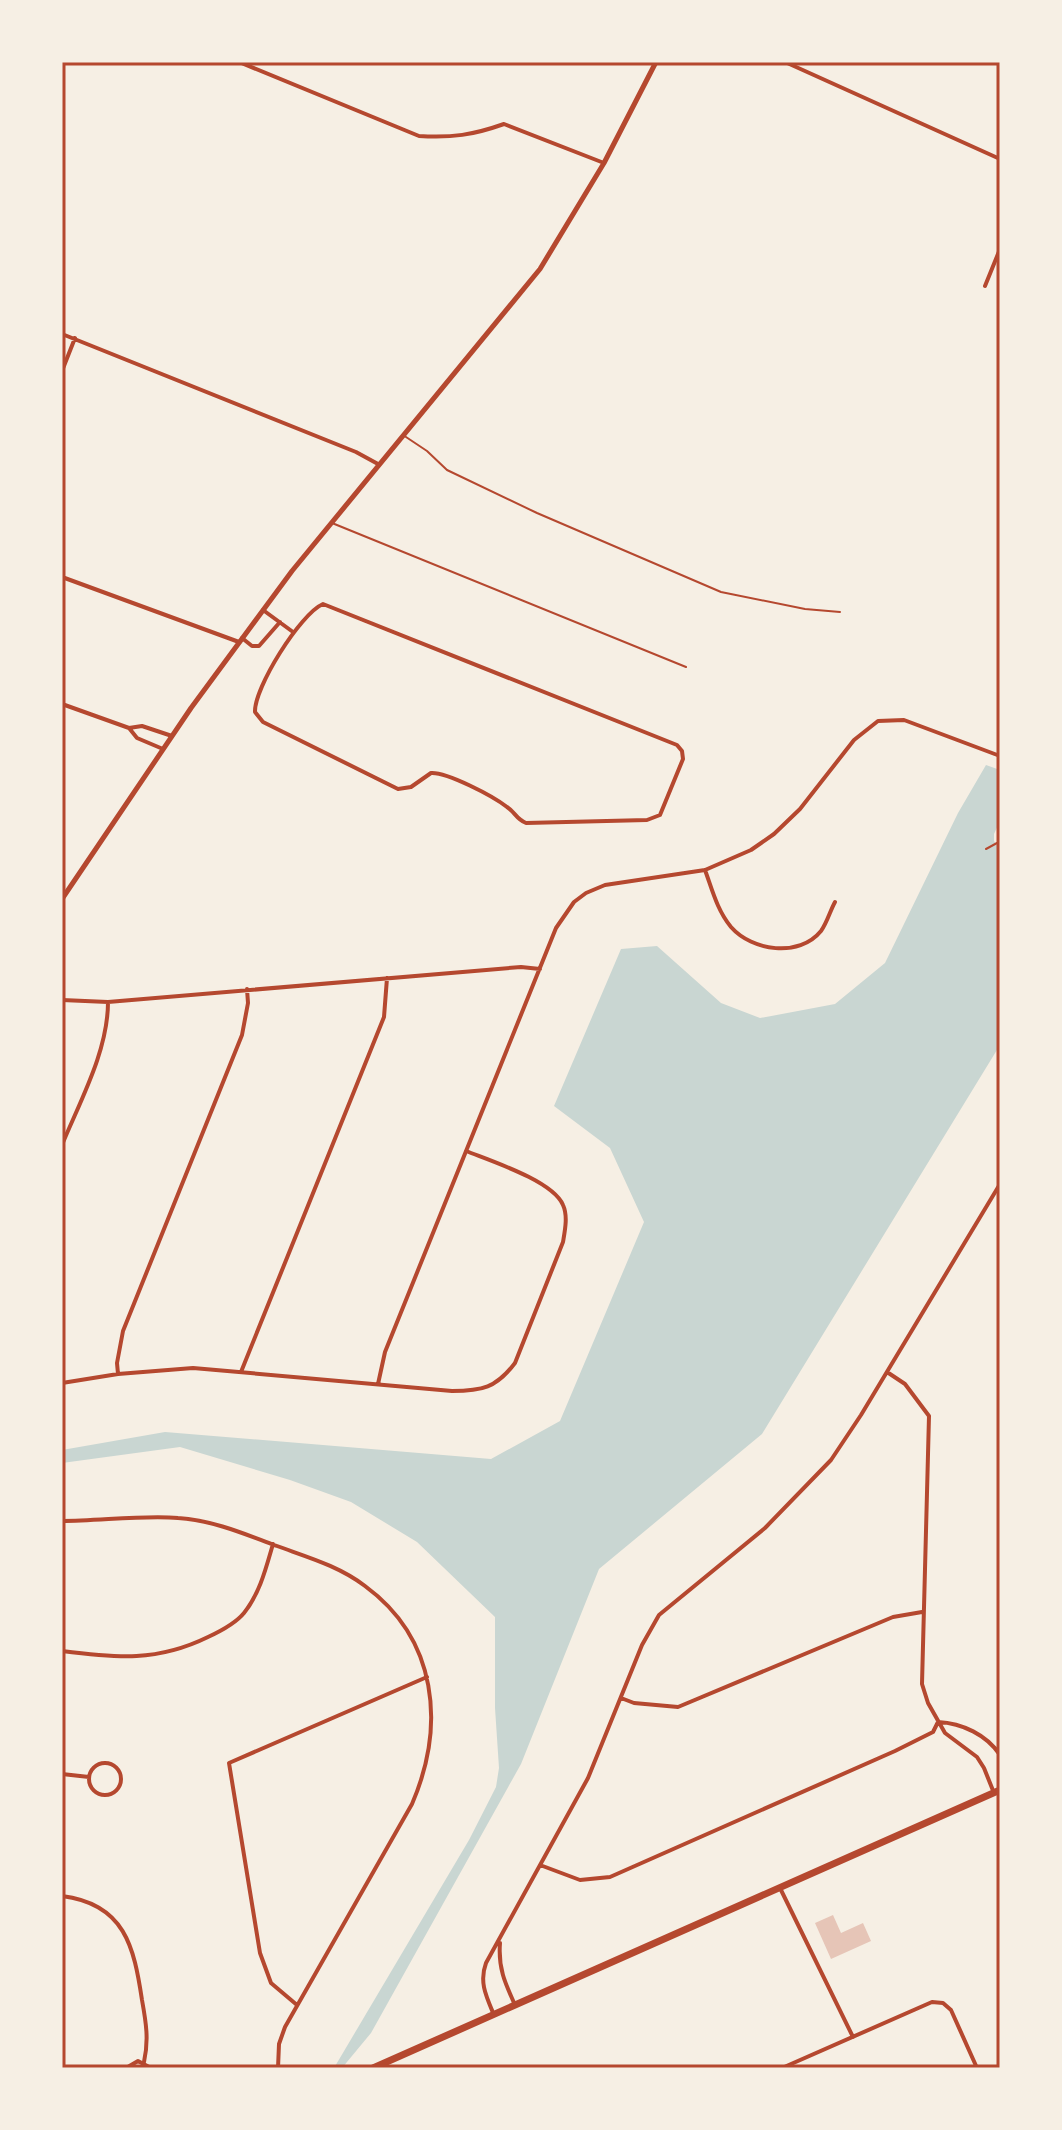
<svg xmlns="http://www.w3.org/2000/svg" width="1062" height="2130" viewBox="0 0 1062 2130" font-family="'Asap Condensed',sans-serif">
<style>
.water{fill:#c9d6d2}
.building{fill:#e6c5b7}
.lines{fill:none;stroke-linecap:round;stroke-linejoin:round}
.path{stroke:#b5482f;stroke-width:2}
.service{stroke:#b5482f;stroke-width:2}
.minor{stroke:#b5482f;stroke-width:4}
.tertiary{stroke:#b5482f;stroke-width:5}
.primary{stroke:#b5482f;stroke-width:7}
.neatline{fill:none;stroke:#b5482f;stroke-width:3}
</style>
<rect width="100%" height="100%" fill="#f6efe4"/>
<path class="water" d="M986,765L1000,770V821L994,834V841L997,845L1000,844V1045L762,1434L599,1569L521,1764L371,2033L342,2068H334L469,1840L496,1787L499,1768L495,1708V1617L417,1542L351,1502L290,1480L180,1447L62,1463V1450L165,1432L491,1459L560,1421L644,1222L610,1148L554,1106L621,949L657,946L721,1003L760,1018L835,1004L885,963L958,813Z"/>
<path class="building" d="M833,1915L841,1933L863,1923L871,1941L831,1959L815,1923Z"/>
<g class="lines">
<path class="path" d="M986,849L997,843"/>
<path class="service" d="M403,435L427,451L447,470L537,513L721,592L805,609L840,612
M332,523L686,667"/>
<path class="minor" d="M239,62L419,136C452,138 473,135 504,124L604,163
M785,62L1000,159
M985,286L1000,249
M62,334L356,452L378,464
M62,371L75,338
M62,577L239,642
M323,604L677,745L682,751L683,759L660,815L647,820L526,823C516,819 515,812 507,807C493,796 447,772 431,773L411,787L398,789L263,722L255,712C254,688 300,614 323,604Z
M263,610L293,632
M242,638L252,646H259L280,622
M62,704L129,728L142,726L172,736
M129,728L137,738L163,749
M705,870C712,889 717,910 731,927C752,951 799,958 821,931C827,923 830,911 835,902
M62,1000L108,1002L521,967L540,969
M62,1145C80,1101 108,1051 108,1002
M241,1372L384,1017L387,978
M887,1372L905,1384L929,1416L922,1684L928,1703L945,1733L977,1757L984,1768L994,1793
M118,1374L117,1363L123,1331L242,1035L248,1003L247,989
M62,1383L118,1374L193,1368L452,1391C482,1391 496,1388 515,1363L563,1242C565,1230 568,1216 563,1205C553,1181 491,1161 466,1151
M378,1384L385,1352L556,928L574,902L586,893L605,885L705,870L751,850L774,834L800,809L854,740L878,721L904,720L1000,756
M62,1521C99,1521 143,1515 178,1518C212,1520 245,1534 277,1546C307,1557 339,1566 365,1586C437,1639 446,1725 412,1804L285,2027L279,2044L278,2068
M62,1651C117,1658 157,1662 208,1637C221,1631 235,1624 244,1613C260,1593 266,1568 273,1544
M621,1698L634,1703L678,1707L893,1617L922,1612
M938,1722C962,1723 987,1735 1000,1755
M89 1779a16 16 0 1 1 32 0a16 16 0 1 1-32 0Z
M62,1774L89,1777
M540,1865L580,1880L610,1877L895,1751L933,1732L938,1722
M780,1888L853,2037
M62,1896C125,1904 134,1947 142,2000C146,2022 149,2040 144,2062
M500,1943C498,1968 505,1983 515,2005
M297,2005L271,1983L260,1953L229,1763L427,1677
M494,2015C486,1996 479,1982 486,1963L588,1778L642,1645L659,1615L765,1528L831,1460L861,1415L1000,1184
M126,2068L138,2061L151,2068
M782,2068L932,2002L943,2003L951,2010L977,2068"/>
<path class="tertiary" d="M62,899L191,708L292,571L540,269L604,163L656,62"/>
<path class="primary" d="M373,2068L1000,1790"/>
</g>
<rect width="1062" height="2130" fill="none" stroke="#f6efe4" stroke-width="128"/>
<rect x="64" y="64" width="934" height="2002" class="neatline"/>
</svg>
